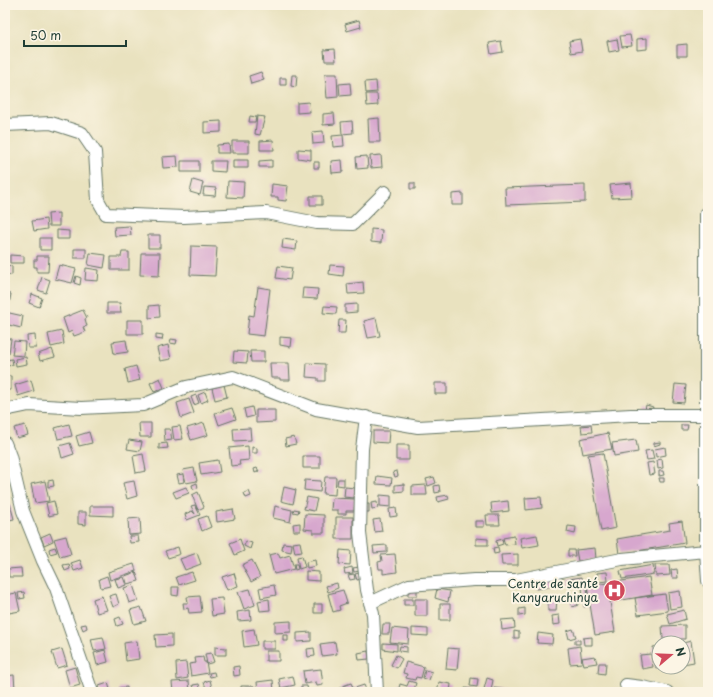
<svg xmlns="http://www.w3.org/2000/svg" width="713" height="697" viewBox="0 0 713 697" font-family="'Playpen Sans',sans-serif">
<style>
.building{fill:#d7a7ce}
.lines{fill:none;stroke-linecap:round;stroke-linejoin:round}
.street-casing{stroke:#667765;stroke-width:14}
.street{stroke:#fff;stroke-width:12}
.labels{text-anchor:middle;stroke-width:4;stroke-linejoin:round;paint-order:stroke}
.poi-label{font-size:12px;fill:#1f3d34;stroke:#fcf5e5;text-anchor:end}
</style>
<rect width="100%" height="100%" fill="#fcf5e5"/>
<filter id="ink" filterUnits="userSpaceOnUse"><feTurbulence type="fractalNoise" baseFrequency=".025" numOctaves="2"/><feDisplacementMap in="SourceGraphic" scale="8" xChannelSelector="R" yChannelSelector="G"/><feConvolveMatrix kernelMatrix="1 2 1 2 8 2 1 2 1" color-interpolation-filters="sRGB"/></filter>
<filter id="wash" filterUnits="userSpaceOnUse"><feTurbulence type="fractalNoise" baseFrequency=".012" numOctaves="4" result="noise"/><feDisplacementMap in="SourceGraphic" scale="16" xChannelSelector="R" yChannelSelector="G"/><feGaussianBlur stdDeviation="0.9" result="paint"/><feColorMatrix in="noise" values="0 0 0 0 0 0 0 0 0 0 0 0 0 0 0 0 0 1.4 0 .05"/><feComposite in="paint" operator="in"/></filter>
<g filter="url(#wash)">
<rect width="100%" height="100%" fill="#e9e2bf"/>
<g id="blocks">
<path class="building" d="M359,20L361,27L347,31L345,24Z
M630,35L632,46L622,47L620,36Z
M647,38V49L637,50V39Z
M580,39L582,51L571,53L569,41Z
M617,39L619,50L609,52L607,41Z
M501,41L503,52L491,54L489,43Z
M687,44V56H677V45Z
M335,49L336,61H325L324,50Z
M261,72L264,80L251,84L249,76Z
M325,74H337L338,97L327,98Z
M292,75H297L296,87L291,86Z
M280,78H286V85H280Z
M376,81L377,92L366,93L365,82Z
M350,83L351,95L340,96L339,84Z
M366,94H377L378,105L367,106Z
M309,102L310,112L297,113V103Z
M334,113L335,124L323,125V114Z
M250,116L256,117L255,122H249Z
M257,116L265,117L260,135L255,134Z
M379,118L380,142H369L368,119Z
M221,121V132L204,133V122Z
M352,121L353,133L342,134L341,122Z
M323,131L324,143L313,144L312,132Z
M343,135L344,146L333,147L332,136Z
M273,140L274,150H260V141Z
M232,141H249V153H232Z
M229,144L230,153H217V145Z
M298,149L311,150V160L298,158Z
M381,155L382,167L371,168L370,156Z
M177,156L178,167L163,168L162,157Z
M367,156L368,168L357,169L356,157Z
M233,160H248V168H233Z
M272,160V167H259V161Z
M342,160L343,172L332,173L331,161Z
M181,161H199V172H181Z
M211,161H226L225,172L211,171Z
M314,162H319V168H314Z
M193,180L203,183L200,195L190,192Z
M228,181L244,182L243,198L227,197Z
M410,183H415V189H410Z
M631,183L632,197L612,198L610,185Z
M272,184L288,186L286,201L278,200V197H271Z
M585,185V202L506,205L505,188Z
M204,187L216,188L215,196L203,195Z
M463,193V205H452V194Z
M310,196H322V205H310Z
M59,213V226H49L48,214Z
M46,219L47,229L34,231L32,221Z
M130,226L131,235L115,236L114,227Z
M371,229L382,230L381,243L371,242Z
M57,230L69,231V239H57Z
M148,235H160V248H148Z
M40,238H51V250H40Z
M283,239L297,241L296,250L282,248Z
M191,246L217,247L215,276L190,275Z
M74,249H86V258H74Z
M122,252H129V270H111V257H121Z
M90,253L106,255L104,268L88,265Z
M141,253H160L159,276L140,275Z
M10,255L24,256V263H10Z
M37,256H49L48,272H37V267H34V260H37Z
M5,265L12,266V275L5,274Z
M59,265L76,269L72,283L55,279Z
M330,265L344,266L343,276L329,274Z
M278,266L292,268L290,280L276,278Z
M86,268L99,270L98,281L85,280Z
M76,276L81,278L80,285L74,283Z
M42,277L50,280L46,293L38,290Z
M363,282L364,293L348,294L347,284Z
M258,287L270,289L264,336L247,334L249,315L254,316Z
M303,288L318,289L317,299L302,298Z
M5,293L11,294L9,305L5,304Z
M32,294L42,298L39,307L29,303Z
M107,303H120L121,313H107Z
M357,304V312L345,313V305Z
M159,305L160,317L149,318V306Z
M324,306L337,307L336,314L323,313Z
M83,310L87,318L85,319L87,326L83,327L85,332L74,336L72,331L68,333L63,318Z
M5,312L23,316L21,328L5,324Z
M376,318L380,336L368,338L364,321Z
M127,320H143V334H127Z
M339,320H346L345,333H338Z
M62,331L64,344L51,347L48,334Z
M156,334L163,335L162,340L156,339Z
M35,335L36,348H28L27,336Z
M280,337L292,338L291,347L280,345Z
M5,338L11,339L9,353L5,352Z
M171,339L177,340L176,344L170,343Z
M126,340L128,352L114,354L112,342Z
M14,341L25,342L24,356L12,355Z
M168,345L171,359L160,361L157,348Z
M52,349L55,357L40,361L38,354Z
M234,351L248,352L247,363L233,362Z
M250,351H264V362H251Z
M26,357L27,364L16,366L15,359Z
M12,359L13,365L7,366L6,360Z
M270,363H289L290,380H280V378H271Z
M307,363L325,364V381H318V378L306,377Z
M136,366L140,380L128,383L125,369Z
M5,376H11V390H5Z
M160,378L164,388L154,392L150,383Z
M31,380L34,391L18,396L15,385Z
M435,383H447V394H435Z
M675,384L686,385L684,403L673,402Z
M224,385L227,397L215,400L212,388Z
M205,392L208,400L201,403L198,395Z
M196,395L199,403L194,405L191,397Z
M189,399L194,413L181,418L177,403Z
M646,405L653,407L652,411L645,410Z
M252,407L254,416L246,418L244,409Z
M232,408L236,419L219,425L215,413Z
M256,410H275V422L256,423Z
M139,423H151V437H140Z
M204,423L208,435L191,440L187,428Z
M69,424L72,436L58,439L55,428Z
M25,425L28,435L17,438L14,428Z
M591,425L592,432L582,433L581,426Z
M681,425H688L687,430H681Z
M180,426L183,439L174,440L172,427Z
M250,428L251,440L234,441L233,429Z
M164,429H170L172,440L165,441Z
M373,431H389L388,443L373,442Z
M89,432L92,443L79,446L76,436Z
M608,433L612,449L583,454L580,439Z
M294,437L296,444L286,446L285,439Z
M129,440L142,442L140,451L127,449Z
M636,440L638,452L614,456L612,443Z
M660,442V444L654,446V443Z
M70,443L74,454L62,458L59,446Z
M167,443L168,448L159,449V444Z
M396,445H409V460H396Z
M248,446L249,460L239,461L240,465L231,466L229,448Z
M252,447L257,448V453H252Z
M665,447L666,455L656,457L655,449Z
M652,450L654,459L647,460L645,451Z
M603,453L616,528L601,531L588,455Z
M143,454L146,471L136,473L133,456Z
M303,456H320V468H303Z
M662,459L663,468L658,469L657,460Z
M218,460L220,472L201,475L199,463Z
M653,462L655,474L649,475L647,463Z
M194,468L197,481L186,483L183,470Z
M257,468L259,471L255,473L254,469Z
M397,471L398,476L395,477L393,472Z
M659,471H663L664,475L659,476Z
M183,474L184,482L179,483L177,475Z
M377,476L392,478L391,485L376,484Z
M325,477H336L335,495L323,494Z
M434,477L436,483L428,486L426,479Z
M659,478H664V482H660Z
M338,479H344V486L337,485Z
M53,480L54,486L48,487V481Z
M305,480L321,481L320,492L304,490Z
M45,481L49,501L35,503L31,484Z
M134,481L137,496L127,499L123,483Z
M197,483L198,488L193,489L192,485Z
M404,484V491L395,492V485Z
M426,485L427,495H412V486Z
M439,485L440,492L435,493L434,486Z
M186,487L189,493L176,498L173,492Z
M284,487L296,490L293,504L281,501Z
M345,487L355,488L354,498L344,497Z
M249,491L251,496L246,498L244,493Z
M198,492L204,507L198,510L192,495Z
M380,495L391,496V507L380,506Z
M448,495L449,499L438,502L437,497Z
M307,497L317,499L314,511L304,509Z
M541,497L542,508L526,510L525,498Z
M332,498L355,499L354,511H346V514H338V510H331Z
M54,501L57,514L49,516L46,503Z
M508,501L509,511L492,513L491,503Z
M377,502L378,508L372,509L371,503Z
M10,504L14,519L5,521V505Z
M363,504H369V512H363Z
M195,505L200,515L187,520L185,514L192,511L195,514L191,506Z
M90,506H113V516L90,515Z
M275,506L292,510L290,522L273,518Z
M396,508L397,516L390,517L389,509Z
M233,509L235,519L217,522L216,512Z
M294,509L299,510L298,513L293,512Z
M78,512H86V525L78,524Z
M305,514L324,515V533H313V530L304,529Z
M486,515H499L500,525H487Z
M207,516L211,527L202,531L198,519Z
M336,517H353V539H336Z
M140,518L141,534L129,535L128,519Z
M380,519L382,531L375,532L373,520Z
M475,521H484V527H475Z
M682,521L685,543L619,554L617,539L670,530L669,523Z
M300,523V531H294L293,524Z
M568,526L576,527L575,534L567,532Z
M50,533L53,541L44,545L41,537Z
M537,535L539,545L522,548L520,538Z
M66,536L71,554L60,557L54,539Z
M129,536H138L139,542L130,543Z
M514,536L515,544L505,545L503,538Z
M476,538L488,539V545H476Z
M240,539L244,551L235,555L230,543Z
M502,539L503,544L497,546L496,541Z
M246,541L252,543L250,549L244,546Z
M300,542L302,552L295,553L293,543Z
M283,543L292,544L291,552L282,550Z
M387,545V552L374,553L373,546Z
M55,547L57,552L50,554L49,549Z
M178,547L180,554L168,558L165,551Z
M498,547L499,553L494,554L493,548Z
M595,548L596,559L578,561L576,550Z
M340,550L351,551L350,565L339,564Z
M568,550H574L575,556H568Z
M197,553L201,564L185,570L180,559Z
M278,553L280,558L290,555L294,569L274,574L269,555Z
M395,554L397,572L383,574V569H379L378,562L382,561L381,555Z
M518,554V565H502L501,555Z
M302,556L305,567L299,569L297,557Z
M80,560L83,568L74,571L71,563Z
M252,560L260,577L251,582L242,565Z
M315,560L316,566L307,568L306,562Z
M69,564L70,569L65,571L63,565Z
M134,564L136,571L110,580L108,572Z
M294,564H297L298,569L295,570Z
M653,565L654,574L622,579L620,571Z
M655,565H669L670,575L656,576Z
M352,567L353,573L345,574L344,569Z
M359,567L360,571L354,572L353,568Z
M21,568L22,577H9L8,569Z
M677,569L678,578H672L671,570Z
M306,571L319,572V581L306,580Z
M136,572L139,581L127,584L125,576Z
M192,572L195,580L179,585L176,577Z
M607,572L608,581L598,582L597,573Z
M234,573L238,586L227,590L222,577Z
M359,573L361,579L357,580L355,574Z
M354,574L355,579L350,580L348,575Z
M107,576L110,586L101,588L99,579Z
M123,577L126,585L118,588L115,579Z
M582,577L583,584L569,586L568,579Z
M649,577L652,595L610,602L615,632L595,635L587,586Z
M552,579L554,586L537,589L535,582Z
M337,583L338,588L328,592L326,586Z
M133,585L138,600L129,603L124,588Z
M274,585L276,595L261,598L259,588Z
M172,587H179L178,596L172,595Z
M582,587H587L589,606L584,607Z
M250,589L255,605L244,609L238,592Z
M408,589H417V596H408Z
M437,589L450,591L448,602L435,598Z
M343,590L347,603L339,606L340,610L333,612L328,594Z
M680,591L682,607L670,609L668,593Z
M24,592L25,598L19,599L18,593Z
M16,593L20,611L9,613L5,595Z
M116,594L119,604L113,607L109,596Z
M665,594L668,611L638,615L635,598Z
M102,596L107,610L97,613L93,599Z
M200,596L202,612L189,613L188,608L184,609L183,603H188L187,597Z
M222,598L224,614L212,616L210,599Z
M548,598H557L556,611H548Z
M269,599L270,610L260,611L258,601Z
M404,599H413V605H404Z
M415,599H427V616H415Z
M577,600L578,605L572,607L570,601Z
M314,604H322V613H314Z
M440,604H450V620H440Z
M141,607L146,621L134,624L130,610Z
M525,608V615L519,616V609Z
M250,610L251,620L238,621L237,612Z
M684,610L686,619L670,624L667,614Z
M559,615L560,624L553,625L552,616Z
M120,617L123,624L117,626L115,619Z
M514,619L515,628L502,630L501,620Z
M291,621V632L275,633V622Z
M86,624L87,628L83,630L81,625Z
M383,624H390L389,634H382Z
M685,625V639H663L662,626Z
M392,628L409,630L408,644L390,642Z
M412,628L428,629V636L412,635Z
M254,629L257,645L244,647L242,631Z
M573,629L576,637L569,639L567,631Z
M514,631L519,632V638H514Z
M311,632V641L297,642V633Z
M538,633L553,635L552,644L537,643Z
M172,634V646L156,647L155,635Z
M283,635H288V641H283Z
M103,637L106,649L94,651L91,639Z
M592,637V645H584L583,638Z
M575,640H580V644H575Z
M137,641L139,659L126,661L124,643Z
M262,641H275V649H262Z
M691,641L694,662L683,664V643Z
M335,642L337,654L322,656L320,644Z
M383,643L397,644V651L383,649Z
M400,646L407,647V652L399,651Z
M580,646L582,663L570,664L568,648Z
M659,646V667L656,668L653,647Z
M215,647L226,648V655H215Z
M314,648L315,656L308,657L307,649Z
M448,648L459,649L457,670L446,669Z
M62,649L67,665L57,668L52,652Z
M105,650L108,662L97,665L94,653Z
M266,651H279V661H266Z
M368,651L369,659L359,660L358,653Z
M211,653L214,662L207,664L205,654Z
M651,654L653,667L642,669L640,655Z
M396,655L402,659L397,668L391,665Z
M595,656L597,663L584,665L582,658Z
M203,657L204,662H206L208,673L191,676L189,664L196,663L195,658Z
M186,662L188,678L177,680L176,663Z
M406,662L424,667L421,678L416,677L415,680L406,678L407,674L403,673Z
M599,663H606L605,674L598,673Z
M239,666L240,675L234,676L233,667Z
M75,667L80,685L70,688L65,670Z
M321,669L323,685L317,686L316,682L305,684L303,671Z
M425,670L432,672L429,680L423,678Z
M214,672L215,676L210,677L209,673Z
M14,675L15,689L5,690V676Z
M293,676L295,685L281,688L279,679Z
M471,678L478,679L477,687L470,686Z
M487,678L493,680L491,691L484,689Z
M210,680L213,692H207L204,682Z
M273,680L274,692H258L257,682Z
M189,681L190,692H173L172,682Z
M409,681L416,683L414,690L406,688L405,692H398L400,684L407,686Z
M439,682L451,684L450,692H437Z
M108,683L111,692H100L99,686Z
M351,683L355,692H341L340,687Z
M199,684L201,692H195L193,685Z
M364,685L367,692H357L355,688Z
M241,686H254L253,692H241Z
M301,686H307L308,691L301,692Z
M127,687V692H119V688Z
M465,688L478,690V692H464Z
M494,688L514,691V692H493Z
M296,689V692H282V691Z"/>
</g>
</g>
<g filter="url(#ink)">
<use href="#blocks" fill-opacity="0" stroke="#667765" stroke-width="1"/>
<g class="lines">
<defs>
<path id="street" d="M5,125L51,123L82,133L95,152L98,200L106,214L184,217L266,213L317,223L353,224L385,192
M708,214H706V551L708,581
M5,410L29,405L81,408L143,405L186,387L233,377L316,409L418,427L631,415H706
M366,417L362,449L360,533L367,590L373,614L377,692
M5,443L10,456L23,511L43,561L56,588L92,692
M370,603L409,585L474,580H516L622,559L706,551
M626,685L642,687L667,692"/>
</defs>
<use href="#street" class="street-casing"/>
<use href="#street" class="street"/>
</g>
</g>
<defs>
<symbol id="hospital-disc" viewBox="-11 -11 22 22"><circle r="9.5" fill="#d1495b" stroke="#fcf5e5"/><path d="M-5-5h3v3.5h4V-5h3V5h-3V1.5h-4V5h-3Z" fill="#fff"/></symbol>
</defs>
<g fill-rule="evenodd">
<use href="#hospital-disc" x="602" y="578" width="25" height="25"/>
</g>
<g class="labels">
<g class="poi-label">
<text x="598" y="588">Centre de santé<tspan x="598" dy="14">Kanyaruchinya</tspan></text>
</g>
</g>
<rect width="713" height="697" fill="none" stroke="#fcf5e5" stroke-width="20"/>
<g transform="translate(671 655) rotate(71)"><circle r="19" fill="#fcf5e5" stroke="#a4ab9e"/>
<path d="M0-3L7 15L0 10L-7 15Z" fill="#d1495b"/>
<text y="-6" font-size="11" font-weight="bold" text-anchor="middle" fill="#1f3d34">N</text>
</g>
<path d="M24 40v6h102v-6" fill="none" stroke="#1f3d34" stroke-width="2"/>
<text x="30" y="40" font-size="12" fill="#1f3d34" stroke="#fcf5e5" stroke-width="3" paint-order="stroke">50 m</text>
</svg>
